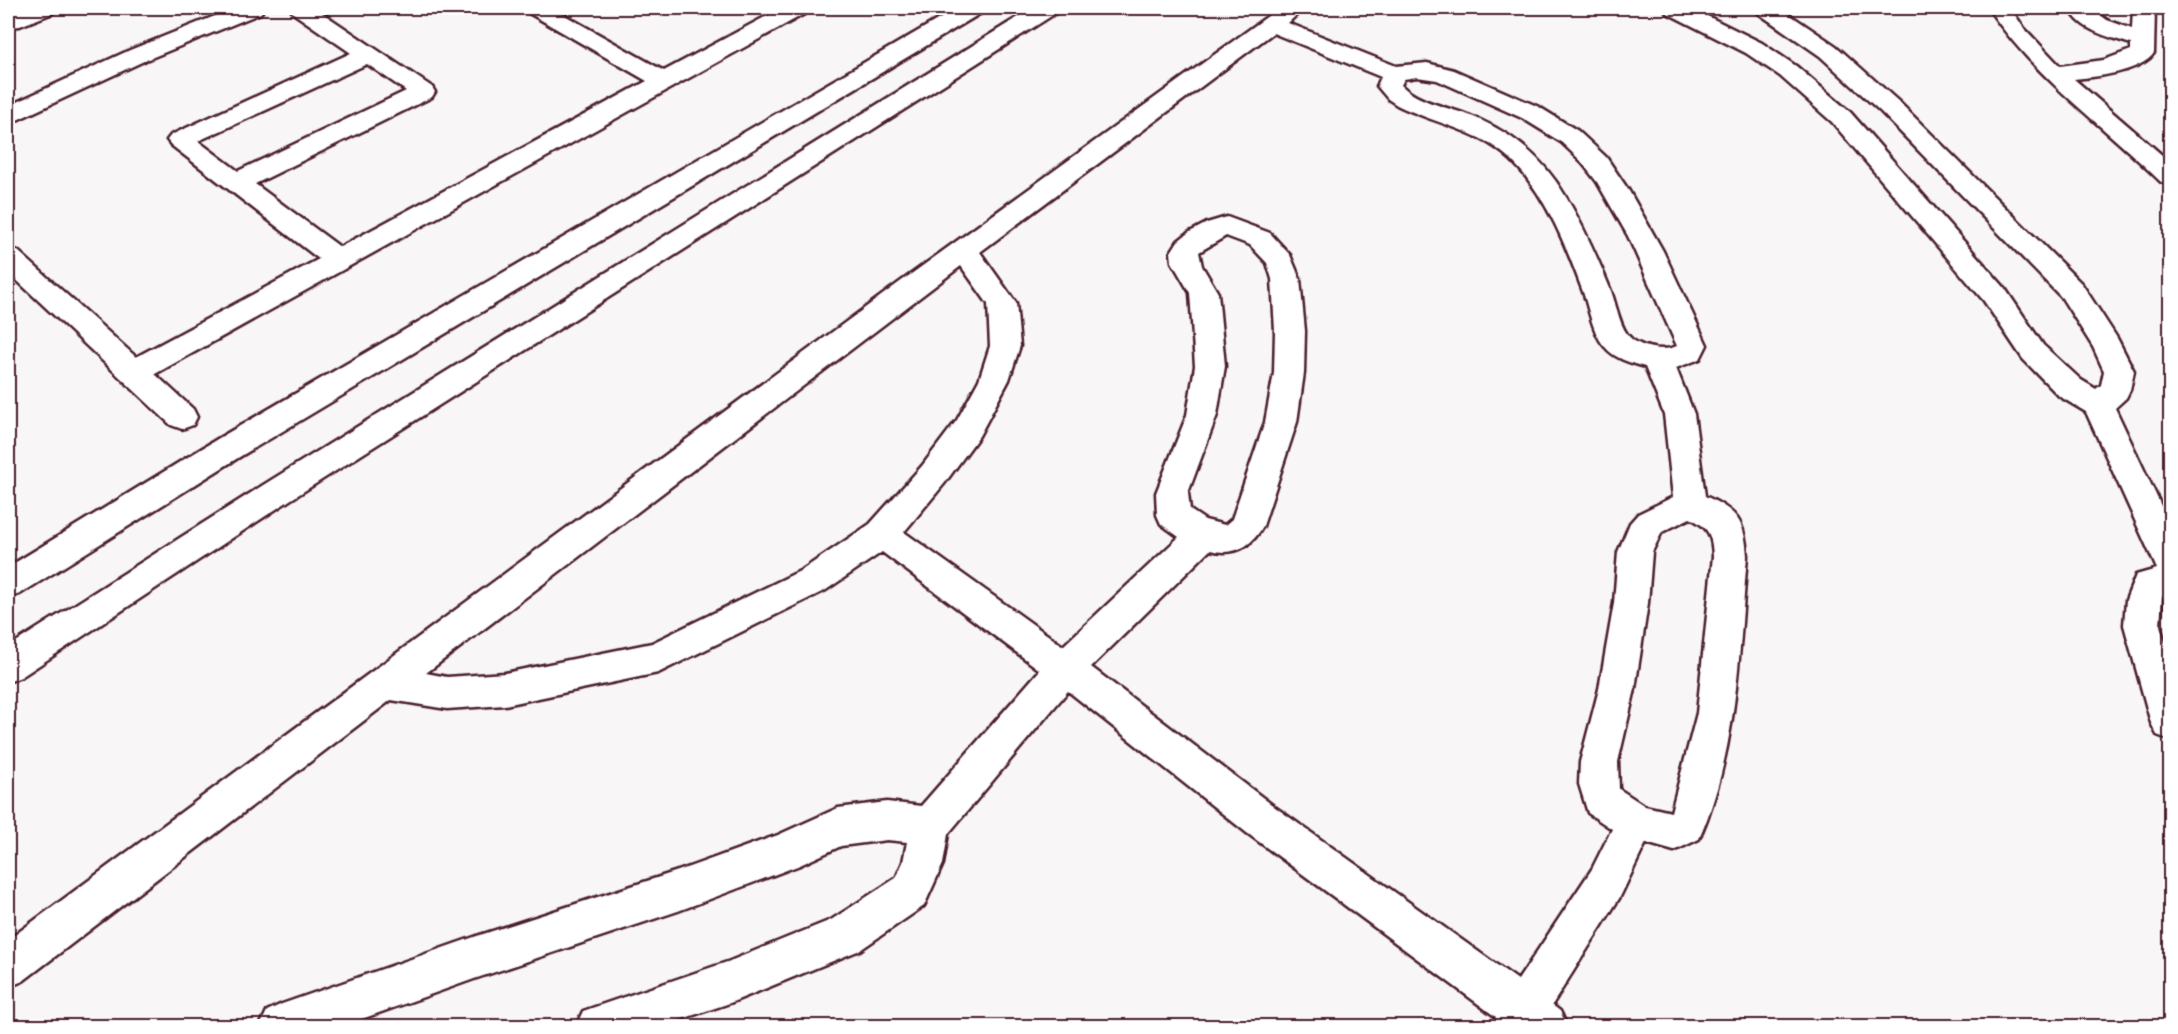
<svg xmlns="http://www.w3.org/2000/svg" width="2178" height="1034" viewBox="0 0 2178 1034" font-family="Caveat,sans-serif">
<style>
.lines{fill:none;stroke-linecap:round;stroke-linejoin:round}
.minor-casing{stroke:#4a1f2b;stroke-width:5}
.minor{fill:#fff;fill-rule:evenodd}
</style>
<rect width="100%" height="100%" fill="#f8f6f7"/>
<filter id="ink" filterUnits="userSpaceOnUse"><feTurbulence type="fractalNoise" baseFrequency=".0167" numOctaves="2"/><feDisplacementMap in="SourceGraphic" scale="12" xChannelSelector="R" yChannelSelector="G"/><feConvolveMatrix kernelMatrix="1 2 1 2 8 2 1 2 1" color-interpolation-filters="sRGB"/></filter>
<g filter="url(#ink)">
<g class="lines">
<defs>
<path id="minor" d="M26,8H56L53,13L20,26L8,27V10L15,12Z
M235,8H264L261,13L146,60L17,120L8,122V106L130,50Z
M290,8H315L432,87L435,92L432,97L255,184L340,247L647,81L529,13L526,8H552L664,71L782,8H809L806,13L155,374L193,409L197,417L193,425L182,429L171,425L8,272V248L18,251L136,357L319,259L171,145L167,140L171,135L351,53L293,13ZM367,64L406,91L238,171L198,141Z
M958,8H984L981,13L241,456L20,594L8,598V567L219,438Z
M1033,8H1059L1056,13L290,500L21,677L8,682V647L268,482Z
M1279,8H1304L1288,23L1396,66L1427,63L1454,70L1539,107L1578,131L1606,157L1629,191L1663,251L1707,345L1700,359L1676,368L1694,414L1705,496C1737,511 1745,521 1747,556C1739,651 1738,750 1699,839L1674,851L1646,843L1620,897L1552,1005L1560,1011L1567,1026H1492L1496,1017L1247,833L1068,691L948,834L943,864L924,906L860,950L730,1003L661,1026H576L583,1011L730,961L831,920L896,878L903,862L907,842L887,840L841,846L800,865L678,911L477,978L342,1026H260L267,1011L282,1004L477,936L678,871L778,835L838,808L887,802L921,806L1040,670L882,552L826,590L658,673L505,705L447,709L391,700L23,981L8,987V940L896,285ZM1273,33L1381,77L1377,86L1388,99L1397,105C1435,124 1481,130 1512,161C1547,196 1566,246 1583,292C1589,309 1593,334 1605,347C1615,359 1631,363 1645,367L1664,414L1673,497L1638,514L1630,523L1618,552L1614,603L1599,689L1580,762L1579,784L1588,813L1612,829L1592,869L1518,980L1275,807L1091,667L1210,550C1233,556 1251,548 1263,526L1297,422L1304,373L1305,331L1300,279L1290,255L1270,233L1227,217L1207,223L1188,233L1178,241L1171,252L1172,262L1190,293L1195,366L1187,415L1156,493L1157,515L1161,524L1179,537L1063,646L904,532L944,484L979,436L1009,380L1020,346L1016,303L980,252ZM1417,77L1437,80L1522,118L1561,142L1580,160L1597,182L1628,236L1677,346C1663,353 1636,347 1627,334C1619,323 1616,304 1611,291C1598,259 1584,227 1566,197C1541,155 1508,129 1463,113C1442,106 1417,101 1401,85L1404,79ZM1226,236L1250,245L1267,263L1272,279L1275,331L1274,373L1265,422L1232,519L1225,525L1205,520L1190,510L1188,493L1217,415L1225,366L1218,293L1202,266L1199,252ZM961,266L988,304L990,346L979,380L957,420L922,466L870,524L802,570L652,643L505,673L447,677L426,673ZM1690,518C1709,527 1712,536 1713,556L1697,713L1671,812L1645,806L1619,789L1618,762L1635,689L1648,603L1652,552L1662,532Z
M1664,8H1691L1762,43L1796,66L1850,112L2004,287L2043,345L2081,380L2096,389L2101,385L2104,371L2093,347L2062,298L1881,112L1820,56L1758,13L1755,8H1780L1836,46L1899,102L2082,284L2117,338L2134,371L2130,390L2126,398L2115,408L2170,525V594L2162,596L2160,625L2170,662V740L2157,735L2151,723L2124,625L2126,600L2136,575L2157,569L2086,412L2059,396L2023,359L1984,301L1832,122L1780,76L1746,53L1667,13Z
M1988,8H2010L2024,28L2060,66L2104,60L2131,50V44C2107,36 2081,31 2069,8H2091L2107,20L2132,29L2133,8H2155L2154,53C2141,72 2096,77 2074,79L2170,162V184L2161,182C2100,122 2037,80 1988,8Z"/>
</defs>
<use href="#minor" class="minor-casing"/>
<use href="#minor" class="minor"/>
</g>
</g>
<rect width="2178" height="1034" fill="none" stroke="#fff" stroke-width="30"/>
<rect x="15" y="15" width="2148" height="1004" fill="none" stroke="#4a1f2b" stroke-width="2" filter="url(#ink)"/>
</svg>
